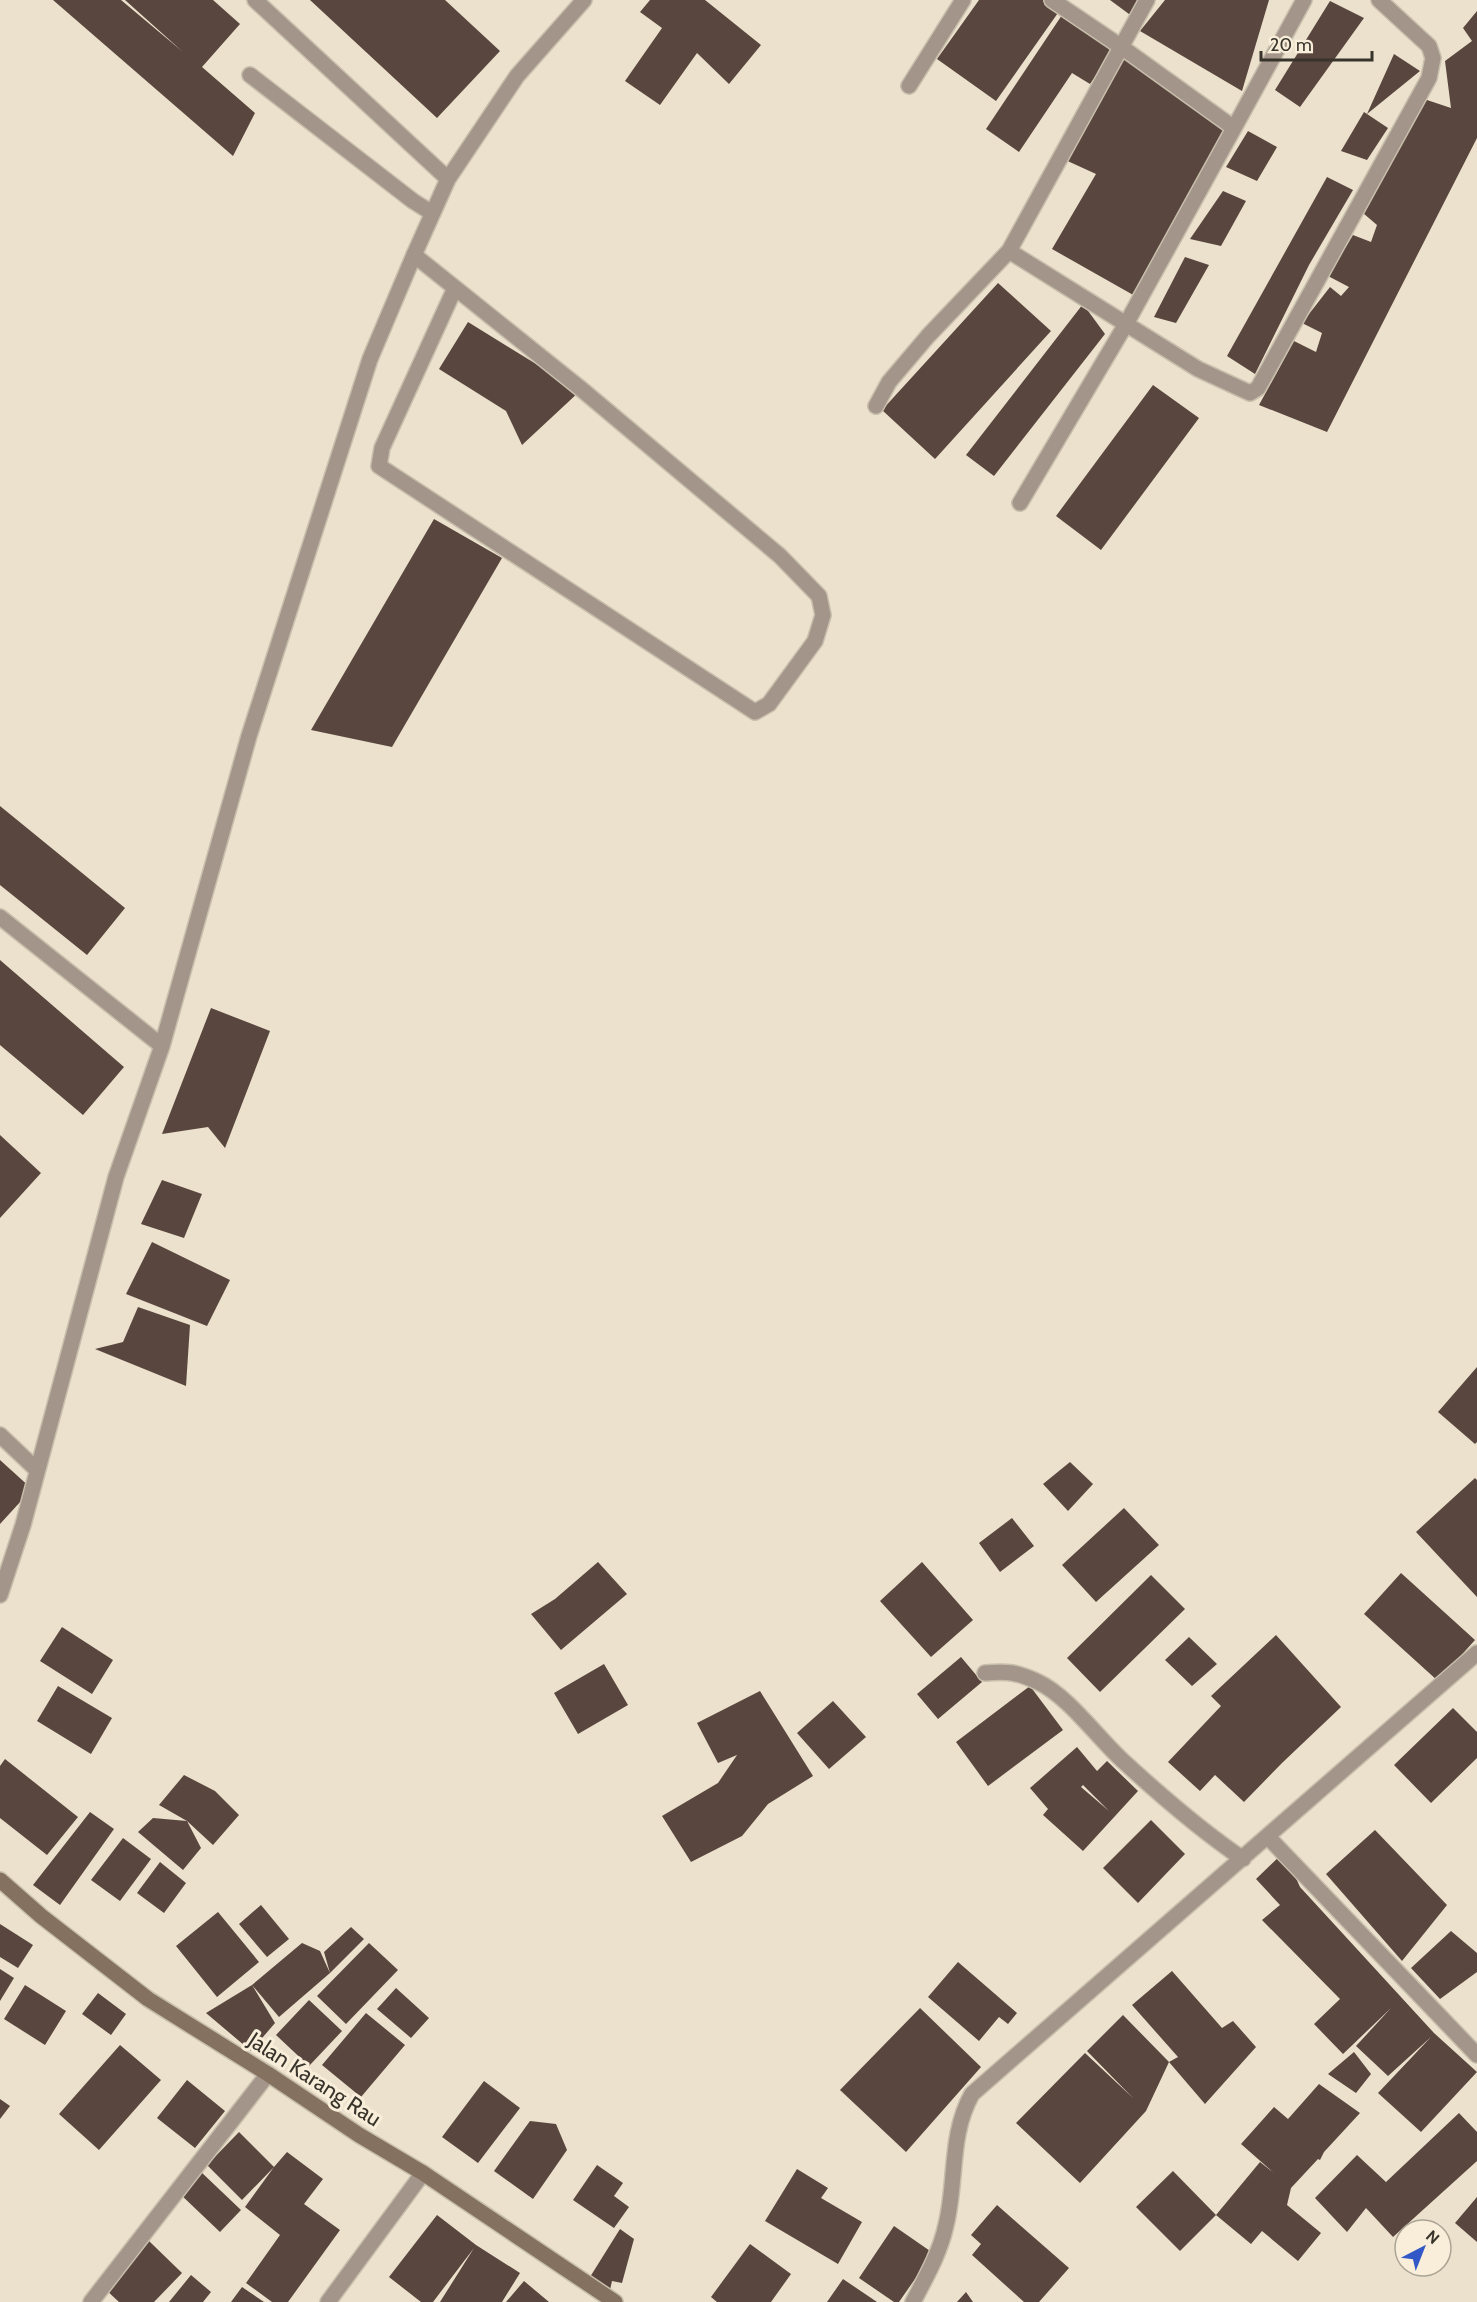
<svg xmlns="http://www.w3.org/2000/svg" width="1477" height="2302" viewBox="0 0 1477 2302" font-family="Cabin,sans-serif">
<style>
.building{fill:#59463e;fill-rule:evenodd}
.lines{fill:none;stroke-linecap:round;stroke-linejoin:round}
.lane-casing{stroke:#c7beac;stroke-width:18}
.street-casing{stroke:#c7beac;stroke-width:18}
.secondary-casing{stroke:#c7beac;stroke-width:18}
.lane{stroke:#a39589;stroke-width:15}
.street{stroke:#a39589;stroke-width:15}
.secondary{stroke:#84715f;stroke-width:15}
.labels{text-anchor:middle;stroke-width:6;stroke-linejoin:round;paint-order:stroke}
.street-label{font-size:22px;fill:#38342c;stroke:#f8eed9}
</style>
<rect width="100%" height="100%" fill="#ebe1cc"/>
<path class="building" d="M53,0H121L183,52L125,0H213L240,24L202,67L255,113L233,156Z
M310,0H445L500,51L437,118Z
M650,0H705L761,45L729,84L697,53L660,105L625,81L662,28L640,12Z
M979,0H1046L1060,10L996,101L937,59Z
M1110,0H1145L1133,17Z
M1165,0H1269L1242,91L1140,31Z
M1330,1L1364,18L1300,107L1275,90Z
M1477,11V138L1327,432L1259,405L1294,341L1316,352L1322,333L1302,323L1330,287L1341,296L1349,287L1328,276L1353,235L1371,242L1377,225L1363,213L1424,99L1451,108L1445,61L1472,41L1463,28Z
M1064,12L1116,47L1090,84L1072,73L1019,152L986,129Z
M1394,54L1420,71L1367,114Z
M1120,56L1227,126L1135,296L1052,249L1096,174L1061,158Z
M1364,112L1388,128L1367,160L1341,151Z
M1248,131L1277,147L1257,181L1226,167Z
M1327,177L1353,190L1309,265L1255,374L1227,356Z
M1223,191L1246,201L1221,246L1190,239Z
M1185,257L1209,265L1176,323L1154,317Z
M998,283L1051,331L935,459L882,410Z
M1083,304L1105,334L994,476L966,455Z
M468,322L580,391L522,445L506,411L439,369Z
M1153,385L1199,418L1101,550L1056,516Z
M434,519L502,558L392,747L311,730Z
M0,806L125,908L87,955L0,885Z
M0,960L124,1067L83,1115L0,1045Z
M211,1008L270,1031L225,1148L208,1127L162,1134Z
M0,1135L41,1173L0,1218Z
M162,1180L202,1194L184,1238L141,1224Z
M152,1242L230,1280L207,1326L126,1294Z
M138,1307L190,1325L186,1386L95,1349L123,1342Z
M1477,1367V1442L1475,1444L1438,1412Z
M0,1460L32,1489L0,1524Z
M1070,1462L1093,1484L1068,1511L1043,1484Z
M1475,1478L1477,1480V1597L1416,1532Z
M1124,1508L1159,1545L1096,1602L1062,1565Z
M1012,1518L1034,1546L1000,1572L979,1543Z
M598,1562L627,1594L561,1650L531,1614L555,1599Z
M922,1562L973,1620L931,1657L880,1601Z
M1401,1573L1475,1640L1438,1681L1364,1614Z
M1151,1575L1185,1609L1100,1692L1067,1658Z
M62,1627L113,1660L92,1694L40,1661Z
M1276,1635L1341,1707L1282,1763L1244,1802L1215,1775L1200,1791L1168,1762L1221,1706L1211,1696Z
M1189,1637L1217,1664L1192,1686L1165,1660Z
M961,1657L982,1682L938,1719L917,1694Z
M604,1664L628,1705L578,1734L554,1693Z
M58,1686L112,1718L91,1754L37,1721Z
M1030,1686L1063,1730L988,1786L956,1742Z
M760,1691L813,1776L768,1804L742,1836L691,1862L662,1816L718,1783L737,1755L718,1763L697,1723Z
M833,1701L866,1737L829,1769L797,1733Z
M1453,1708L1477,1732V1758L1431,1803L1394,1765Z
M1077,1747L1097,1771L1107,1761L1138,1791L1083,1851L1043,1815L1048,1809L1030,1788ZM1083,1785L1109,1811L1081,1787Z
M5,1759L78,1817L47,1855L0,1818V1766Z
M184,1775L215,1791L239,1815L213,1845L187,1821L201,1848L183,1870L138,1832L153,1818L187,1821L159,1805Z
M90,1812L114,1829L60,1905L33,1885Z
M1151,1820L1185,1854L1138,1903L1103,1868Z
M1375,1830L1447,1905L1402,1961L1326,1874Z
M123,1838L151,1859L120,1901L91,1880Z
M1284,1852L1300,1887L1434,2033L1477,2072L1421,2132L1378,2093L1431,2037L1388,2076L1356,2046L1391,2008L1343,2054L1314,2024L1340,1999L1262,1920L1280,1905L1256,1879Z
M160,1862L186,1883L164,1913L137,1893Z
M261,1905L289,1939L267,1957L239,1924Z
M218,1912L259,1962L217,1997L176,1946Z
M0,1924L33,1945L18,1968L0,1957Z
M351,1927L364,1939L330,1973L279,2017L252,1985L302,1943L320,1951L330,1973L324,1952Z
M1451,1931L1477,1953V1972L1440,1999L1411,1968Z
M369,1943L398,1970L346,2024L317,1996Z
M958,1962L1017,2013L1008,2024L999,2017L979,2041L928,1997Z
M0,1969L14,1978L0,2001Z
M1172,1971L1222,2028L1233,2021L1256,2047L1205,2104L1169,2062L1146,2111L1080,2183L1016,2123L1085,2053L1133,2098L1087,2051L1123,2015L1169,2062L1178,2057L1132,2005Z
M25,1985L66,2011L45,2045L4,2019Z
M252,1985L275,2023L251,2051L206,2013Z
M396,1988L429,2018L411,2038L377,2009Z
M98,1993L126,2014L111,2035L82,2014Z
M309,2000L342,2031L309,2066L276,2035Z
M920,2008L981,2067L906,2152L840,2090Z
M366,2013L405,2045L361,2097L322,2065Z
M120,2045L161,2080L99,2150L59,2114Z
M1354,2052L1371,2074L1356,2093L1328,2074Z
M187,2080L225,2111L195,2148L157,2118Z
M484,2081L520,2108L478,2163L442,2137Z
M1319,2084L1360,2113L1324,2152L1320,2160L1318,2159L1291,2188L1287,2205L1321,2233L1298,2261L1262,2231L1251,2244L1216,2215L1180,2251L1136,2207L1173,2171L1216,2215L1260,2162L1274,2173L1241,2144L1274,2107L1288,2119Z
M0,2099L10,2106L0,2119Z
M1459,2113L1477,2132V2161L1393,2237L1366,2208L1347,2232L1315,2198L1357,2155L1386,2182Z
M530,2121L556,2124L567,2150L533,2199L494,2171Z
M239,2132L274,2167L287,2152L323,2179L304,2204L340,2230L288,2302H272L246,2283L280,2235L245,2207L274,2167L242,2200L207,2165Z
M597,2165L623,2183L614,2196L629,2207L614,2228L573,2200Z
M797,2169L828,2188L821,2198L862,2222L838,2264L765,2221Z
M200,2171L241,2210L220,2232L179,2193Z
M1477,2197V2242L1455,2223Z
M997,2205L1069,2268L1039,2302H1024L972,2255L981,2244L971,2235Z
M437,2215L476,2245L520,2273L502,2302H440L474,2248L433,2302H421L389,2277Z
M894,2226L933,2253L899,2302H894L859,2278Z
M620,2229L634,2239L622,2283L612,2281L610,2290L590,2277Z
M149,2241L182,2273L154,2302H119L104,2288Z
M750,2244L791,2274L771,2302H717L711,2297Z
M191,2275L211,2292L203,2302H169Z
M843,2279L877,2302H827Z
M524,2281L549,2302H506Z
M242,2287L264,2302H231Z
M966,2292L973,2302H957Z"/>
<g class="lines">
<defs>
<path id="lane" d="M414,255L580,388L780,556L819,596L823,615L815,641L769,704L755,712L379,466L382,448L455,288"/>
<path id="street" d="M255,0L448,179
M250,75L413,201L432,213
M909,86L963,0
M1234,128L1304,0
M1009,251L1198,369L1250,393L1258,388L1429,78L1433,58L1429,46L1379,0
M876,406L889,382L928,336L1009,251L1147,0
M1020,503L1126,324L1234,128L1120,46L1052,0
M0,917L162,1046
M0,1435L37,1470
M0,1595L23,1525L116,1177L162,1046L249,736L370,359L414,255L448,179L517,76L584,0
M985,1673C1008,1671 1017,1672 1038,1682C1068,1696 1097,1737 1122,1760C1160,1795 1200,1830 1243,1859
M1268,1837L1477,2055
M91,2302L268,2074
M328,2302L423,2173
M913,2302C926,2277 940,2253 946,2225C957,2181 949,2135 972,2094L1477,1653"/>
<path id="secondary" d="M0,1880L41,1916L148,1999L268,2074L359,2135L423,2173L615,2302"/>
</defs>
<use href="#lane" class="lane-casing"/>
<use href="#street" class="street-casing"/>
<use href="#secondary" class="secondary-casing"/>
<use href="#lane" class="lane"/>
<use href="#street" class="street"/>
<use href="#secondary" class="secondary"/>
</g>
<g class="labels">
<g class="street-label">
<text transform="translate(315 2079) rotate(33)" y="8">Jalan Karang Rau</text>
</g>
</g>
<g transform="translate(1423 2248) rotate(42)"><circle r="28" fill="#f8eed9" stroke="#aba494" stroke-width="1.5"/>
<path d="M0-4.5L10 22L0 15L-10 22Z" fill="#3258c8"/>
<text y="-9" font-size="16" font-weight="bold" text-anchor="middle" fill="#38342c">N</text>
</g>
<path d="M1261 51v9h111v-9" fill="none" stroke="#38342c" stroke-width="3"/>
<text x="1270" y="51" font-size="18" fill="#38342c" stroke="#f8eed9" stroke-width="4.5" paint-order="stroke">20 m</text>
</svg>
